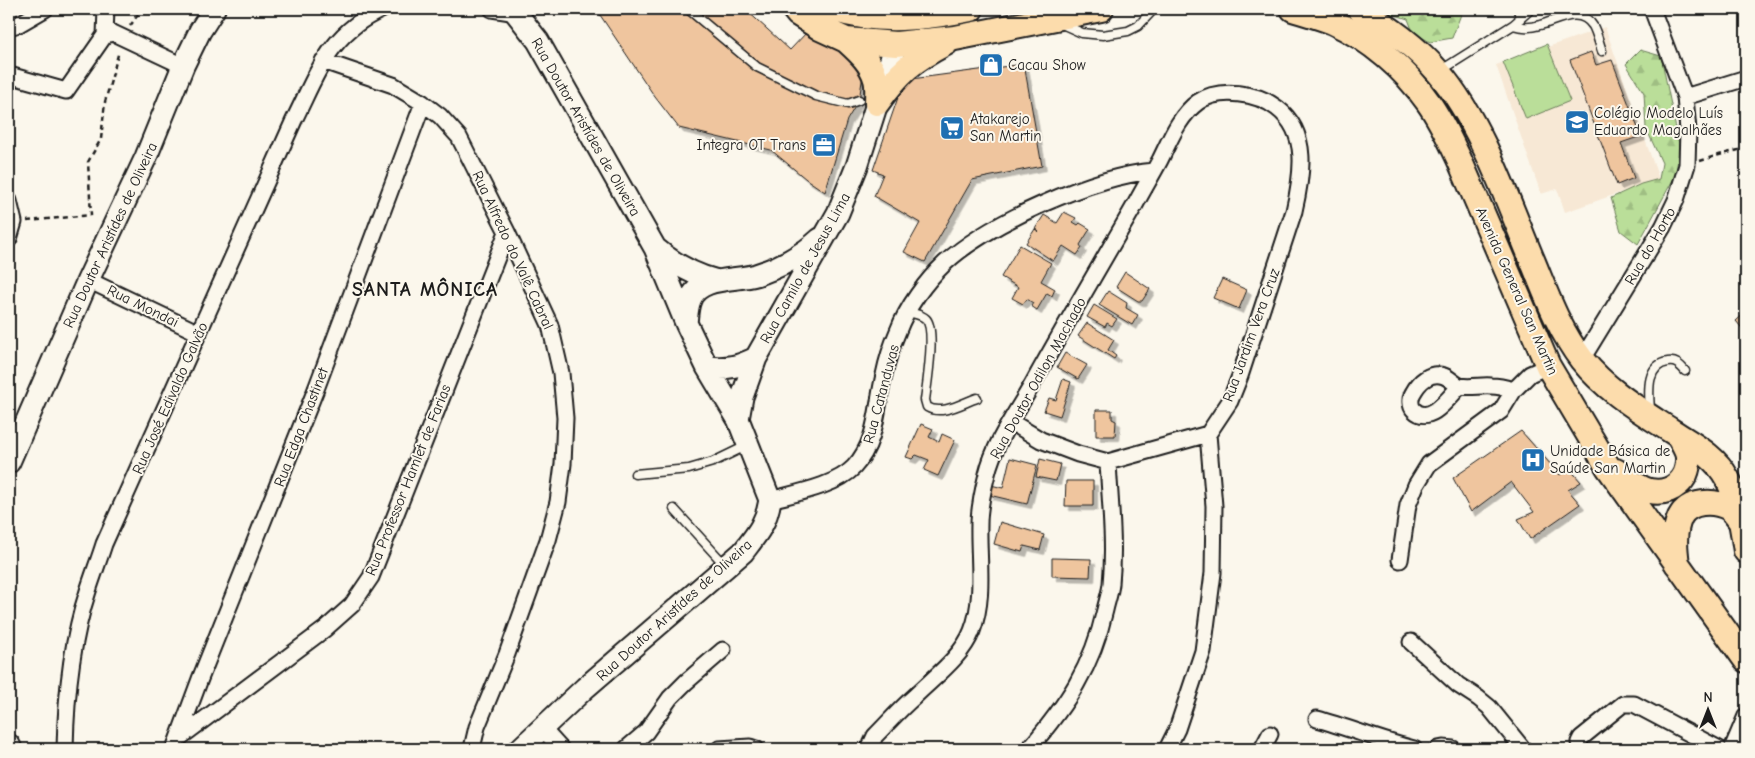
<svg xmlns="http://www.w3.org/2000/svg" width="1755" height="758" viewBox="0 0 1755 758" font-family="'Comic Neue',sans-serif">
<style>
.built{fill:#f7e8d5}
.green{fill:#bade99;stroke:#6b7d5a}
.forest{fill:url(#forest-firs);stroke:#6b7d5a}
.building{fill:#efc59e;stroke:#1c1c1c;filter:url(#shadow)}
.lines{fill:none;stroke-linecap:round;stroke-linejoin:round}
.lane-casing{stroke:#1c1c1c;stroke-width:11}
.street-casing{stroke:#1c1c1c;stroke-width:19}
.secondary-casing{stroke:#1c1c1c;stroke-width:25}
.primary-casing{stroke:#1c1c1c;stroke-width:28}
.path{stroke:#1c1c1c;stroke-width:2.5;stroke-dasharray:5 4;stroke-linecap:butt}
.lane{stroke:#fbf7ec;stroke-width:8}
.street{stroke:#fbf7ec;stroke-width:15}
.secondary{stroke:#fbf7ec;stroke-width:21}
.primary{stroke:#fcdcac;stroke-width:24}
.labels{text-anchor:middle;stroke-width:4;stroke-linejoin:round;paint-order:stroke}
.poi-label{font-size:15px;fill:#1c1c1c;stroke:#fbf7ec;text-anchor:start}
.street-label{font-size:15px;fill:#1c1c1c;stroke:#fbf7ec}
.district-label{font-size:20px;font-weight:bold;letter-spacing:1px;fill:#1c1c1c;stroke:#fbf7ec}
</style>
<defs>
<pattern id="forest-firs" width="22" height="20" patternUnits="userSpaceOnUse" patternTransform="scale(1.25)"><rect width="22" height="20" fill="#bade99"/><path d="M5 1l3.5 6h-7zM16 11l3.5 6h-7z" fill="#9fbe83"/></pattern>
<filter id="shadow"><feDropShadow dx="4.5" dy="4.5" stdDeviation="0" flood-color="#0004"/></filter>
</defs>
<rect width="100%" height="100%" fill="#fbf7ec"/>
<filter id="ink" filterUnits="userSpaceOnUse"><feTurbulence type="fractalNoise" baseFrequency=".02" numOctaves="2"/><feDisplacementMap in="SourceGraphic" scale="10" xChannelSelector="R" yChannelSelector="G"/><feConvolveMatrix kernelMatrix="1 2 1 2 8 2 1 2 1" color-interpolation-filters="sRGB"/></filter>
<g filter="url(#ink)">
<path class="built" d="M1605,27L1659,179L1565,212L1557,189L1541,194L1496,65Z"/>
<path class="green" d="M1547,44L1570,101L1526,119L1503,62Z"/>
<path class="forest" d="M1386,9H1463L1452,38L1430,42L1413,32L1408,19L1392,14Z
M1640,50L1661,56L1680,149L1675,176L1638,244L1621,231L1611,198L1641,184L1659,179L1662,163L1646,128L1644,93L1626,64Z"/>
<path class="building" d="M596,9H745L790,50L807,32L852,55L863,75L859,100L847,120L825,192L806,179L771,150L679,128L655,97Z
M1591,52L1596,65L1612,60L1641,136L1621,143L1634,178L1617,185L1570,60Z
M1024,64L1042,166L972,180L925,262L904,252L920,223L874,196L883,174L873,170L904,80Z
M1064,212L1076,218L1073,222L1078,225L1080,223L1090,229L1080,245L1082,248L1077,255L1063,246L1053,261L1026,243L1035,229L1039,232L1035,229L1044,215L1057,223Z
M1020,245L1051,263L1041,281L1055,289L1052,296L1047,293L1037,310L1031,306L1033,303L1027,299L1023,304L1012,298L1018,287L1001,277Z
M1125,272L1150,289L1142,301H1138L1116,287Z
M1222,279L1247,290L1239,309L1213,298Z
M1108,291L1127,303L1126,308L1138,315L1132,325L1099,305Z
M1094,305L1117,319L1112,326L1107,323L1105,327L1087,317Z
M1746,312V333L1736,321Z
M1087,323L1114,340L1108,350L1116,356L1114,359L1078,336Z
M1065,353L1087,365L1078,379L1057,367Z
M1063,379L1071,382L1060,416L1044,411L1049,398L1056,400Z
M1096,410H1112V419L1116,421L1115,436H1096Z
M921,424L933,429L929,437L939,442L942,434L955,440L938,476L924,470L929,460L916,455L912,459L906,457Z
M1521,431L1560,475L1569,468L1581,482L1568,490L1580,504L1530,539L1518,519L1534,512L1511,482L1471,512L1453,478Z
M1010,458L1037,465L1027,504L989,495L991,485L1003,488Z
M1040,459L1060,464L1056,481L1036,477Z
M1066,481H1093V506H1065Z
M1000,522L1044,535L1040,550L1024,546L1022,552L994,544Z
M1052,558L1091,559L1090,577L1052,576Z"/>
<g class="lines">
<defs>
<path id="lane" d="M688,9L757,67L816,96L848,104L859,100
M1518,9L1520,19
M1062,24L1082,33L1103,35L1128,31L1138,26L1154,9
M1513,25C1522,28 1530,28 1540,25C1557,21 1580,5 1593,26C1597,33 1599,43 1602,51
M1440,71L1513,25L1531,9
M908,312C914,314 921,314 926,319C936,329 927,384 925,400L927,407C942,416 962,403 977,398
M1650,410C1649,394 1645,365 1668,362C1676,361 1680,365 1685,371
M635,474L689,469L713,462L746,446
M674,509L725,565"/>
<path id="street" d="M492,9L517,13
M9,27L19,24L45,9
M105,35L113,33L183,66
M105,35L106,9
M323,61L393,85L423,103L440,116L459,137L507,232L550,325L561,373L565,418L563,464L558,502L548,540L507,654L477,727L473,744L474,749
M9,75L66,91L105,35
M1685,97L1746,78
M9,201L14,222L9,239
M88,280L199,333
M1582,359L1663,227L1676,200L1687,165L1688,130L1685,97L1652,9
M1460,386C1450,396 1430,426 1414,410C1410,406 1410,398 1413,393C1419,382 1430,371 1444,376C1450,378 1454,384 1460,386C1470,388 1482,385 1491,386C1499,386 1507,388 1514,390
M1011,422L1041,440L1078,454L1108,462L1208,434
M770,500C796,493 836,486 854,467C878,441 876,407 884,375C887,360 892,345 898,331C907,307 926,281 945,263C990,222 1094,176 1154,171
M1400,560L1408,505L1416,485L1429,464L1501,411L1514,390L1530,374L1548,366
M1411,642L1458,685L1478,698L1489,707L1523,749
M1317,719C1350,728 1381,741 1414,749
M542,728L561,749
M178,739L325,629L352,605L371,577L507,232
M65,749C66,696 71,642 88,591C93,575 99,560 104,544L294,120C318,72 330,32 383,9
M174,749L200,679L316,389L423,103
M626,749L646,732L670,698L686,682L723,650
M719,749L750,747L756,749
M869,749L875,736C888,723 900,709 914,697C934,677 962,657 972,631C985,598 978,559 979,524C979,507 983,490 987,474C995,441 1017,412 1033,383C1066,323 1101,264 1135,205C1143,190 1152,175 1160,160C1170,140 1179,116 1198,102C1219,87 1258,93 1277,108C1310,133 1302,176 1294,211L1240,376L1230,401L1208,434L1214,506L1213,573L1203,651L1177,729L1167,749
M1029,749C1067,704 1092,668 1105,610C1107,601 1110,593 1111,584C1115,543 1110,502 1108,462
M1262,749L1270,734
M1438,749L1443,748L1453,749
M1580,749L1579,742L1581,738L1623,704H1634L1719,749
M1732,749L1746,716"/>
<path id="secondary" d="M513,9L538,41L655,248L686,323L707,367L738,419L770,500C766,524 757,534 743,552L585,688L520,749
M655,248C674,264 693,275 717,281
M686,323C687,316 687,307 690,300C699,276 735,281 756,275C778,268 803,255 820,239
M707,367C728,369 738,367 756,358
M738,419L742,397L756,358L838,213L857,166L896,44
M9,462L88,280L146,157L183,66L200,31L214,9
M9,745L11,749"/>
<path id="primary" d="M794,9L798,14L820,28L846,40L896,44L955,38L1101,9
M832,9C879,24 924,18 971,9
M1293,9C1306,13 1320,17 1333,22C1370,39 1405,69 1428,102C1441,120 1450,140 1459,159L1548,366L1608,467L1746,660
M1360,9C1388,27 1417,47 1439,73C1481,122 1508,202 1533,262C1547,296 1559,330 1582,360C1606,390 1638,409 1670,430C1691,444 1715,455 1727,478C1739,500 1742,527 1746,551
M846,40C858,51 871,62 876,79C878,86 877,96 877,103
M877,103C900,71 912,61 946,43
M1616,471C1626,478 1639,489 1650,491C1672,495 1689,480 1688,458C1688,451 1682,443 1679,436
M1677,564C1675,549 1673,532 1680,517C1689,500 1714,500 1729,508C1734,512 1738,518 1742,523"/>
</defs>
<use href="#lane" class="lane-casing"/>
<use href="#street" class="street-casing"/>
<use href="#secondary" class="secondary-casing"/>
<use href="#primary" class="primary-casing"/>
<path class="path" d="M130,26L142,9
M1700,161L1719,155L1746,148
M27,221L91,215L88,162L101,139L105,102L119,51"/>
<use href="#lane" class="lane"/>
<use href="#street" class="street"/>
<use href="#secondary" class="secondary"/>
<use href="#primary" class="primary"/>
</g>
</g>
<defs>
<symbol id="shop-square" viewBox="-11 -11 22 22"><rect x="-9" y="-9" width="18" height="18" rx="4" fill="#1f6fb2" stroke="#fbf7ec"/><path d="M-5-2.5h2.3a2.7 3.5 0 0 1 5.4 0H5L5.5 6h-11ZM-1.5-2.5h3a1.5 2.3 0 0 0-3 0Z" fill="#fff"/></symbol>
<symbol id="school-square" viewBox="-11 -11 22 22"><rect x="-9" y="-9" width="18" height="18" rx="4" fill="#1f6fb2" stroke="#fbf7ec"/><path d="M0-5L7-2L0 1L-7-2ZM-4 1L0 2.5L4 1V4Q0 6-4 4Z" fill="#fff"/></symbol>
<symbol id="supermarket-square" viewBox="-11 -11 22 22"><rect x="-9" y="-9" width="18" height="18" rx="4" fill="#1f6fb2" stroke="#fbf7ec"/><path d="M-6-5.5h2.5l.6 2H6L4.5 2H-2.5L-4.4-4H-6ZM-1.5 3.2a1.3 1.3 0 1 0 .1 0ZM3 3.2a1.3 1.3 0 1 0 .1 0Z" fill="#fff"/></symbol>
<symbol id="office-square" viewBox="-11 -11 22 22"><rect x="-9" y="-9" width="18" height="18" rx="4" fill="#1f6fb2" stroke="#fbf7ec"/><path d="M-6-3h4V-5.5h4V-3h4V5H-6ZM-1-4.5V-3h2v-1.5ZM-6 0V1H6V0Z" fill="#fff"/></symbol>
<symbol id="hospital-square" viewBox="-11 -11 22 22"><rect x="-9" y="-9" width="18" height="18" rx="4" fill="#1f6fb2" stroke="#fbf7ec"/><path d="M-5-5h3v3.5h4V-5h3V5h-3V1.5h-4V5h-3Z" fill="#fff"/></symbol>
</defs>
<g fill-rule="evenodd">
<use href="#shop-square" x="977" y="51" width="28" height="28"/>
<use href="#school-square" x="1563" y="108" width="28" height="28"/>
<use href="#supermarket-square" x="938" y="114" width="28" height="28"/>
<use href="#office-square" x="810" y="131" width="28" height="28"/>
<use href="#hospital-square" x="1519" y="446" width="28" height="28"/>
</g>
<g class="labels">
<g class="poi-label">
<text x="1008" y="70">Cacau Show</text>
<text x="1594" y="118">Colégio Modelo Luís<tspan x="1594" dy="17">Eduardo Magalhães</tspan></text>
<text x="970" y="124">Atakarejo<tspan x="970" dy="17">San Martin</tspan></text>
<text x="806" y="150" text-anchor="end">Integra OT Trans</text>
<text x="1550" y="456">Unidade Básica de<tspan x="1550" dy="17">Saúde San Martin</tspan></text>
</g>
<g class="street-label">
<text transform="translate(586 127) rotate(60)" y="5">Rua Doutor Aristídes de Oliveira</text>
<text transform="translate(110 235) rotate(-65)" y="5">Rua Doutor Aristídes de Oliveira</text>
<text transform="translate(1650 246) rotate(-60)" y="5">Rua do Horto</text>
<text transform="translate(513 250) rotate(65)" y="5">Rua Alfredo do Valê Cabral</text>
<text transform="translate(805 268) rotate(-61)" y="5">Rua Camilo de Jesus Lima</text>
<text transform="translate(1517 291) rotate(66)" y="5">Avenida General San Martin</text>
<text transform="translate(143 306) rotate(26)" y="5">Rua Mondai</text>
<text transform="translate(1251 335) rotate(-70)" y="5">Rua Jardim Vera Cruz</text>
<text transform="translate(1038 378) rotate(-61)" y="5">Rua Doutor Odilon Machado</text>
<text transform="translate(881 394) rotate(-75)" y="5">Rua Catanduvas</text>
<text transform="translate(170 398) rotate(-66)" y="5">Rua José Edivaldo Galvão</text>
<text transform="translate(301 427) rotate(-69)" y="5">Rua Edga Chastinet</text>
<text transform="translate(408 480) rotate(-68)" y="5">Rua Professor Hamlet de Farias</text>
<text transform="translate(674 610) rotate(-42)" y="5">Rua Doutor Aristídes de Oliveira</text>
</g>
<g class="district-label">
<text x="425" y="296">SANTA MÔNICA</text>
</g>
</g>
<rect width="1755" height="758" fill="none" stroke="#fbf7ec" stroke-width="30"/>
<rect x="15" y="15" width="1725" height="728" fill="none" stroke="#1c1c1c" stroke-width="2" filter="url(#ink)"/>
<g transform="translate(1708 710)" stroke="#fbf7ec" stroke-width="4" paint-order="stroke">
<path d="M0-4L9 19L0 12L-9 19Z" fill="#1c1c1c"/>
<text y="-8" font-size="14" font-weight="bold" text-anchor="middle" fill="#1c1c1c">N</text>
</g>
</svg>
